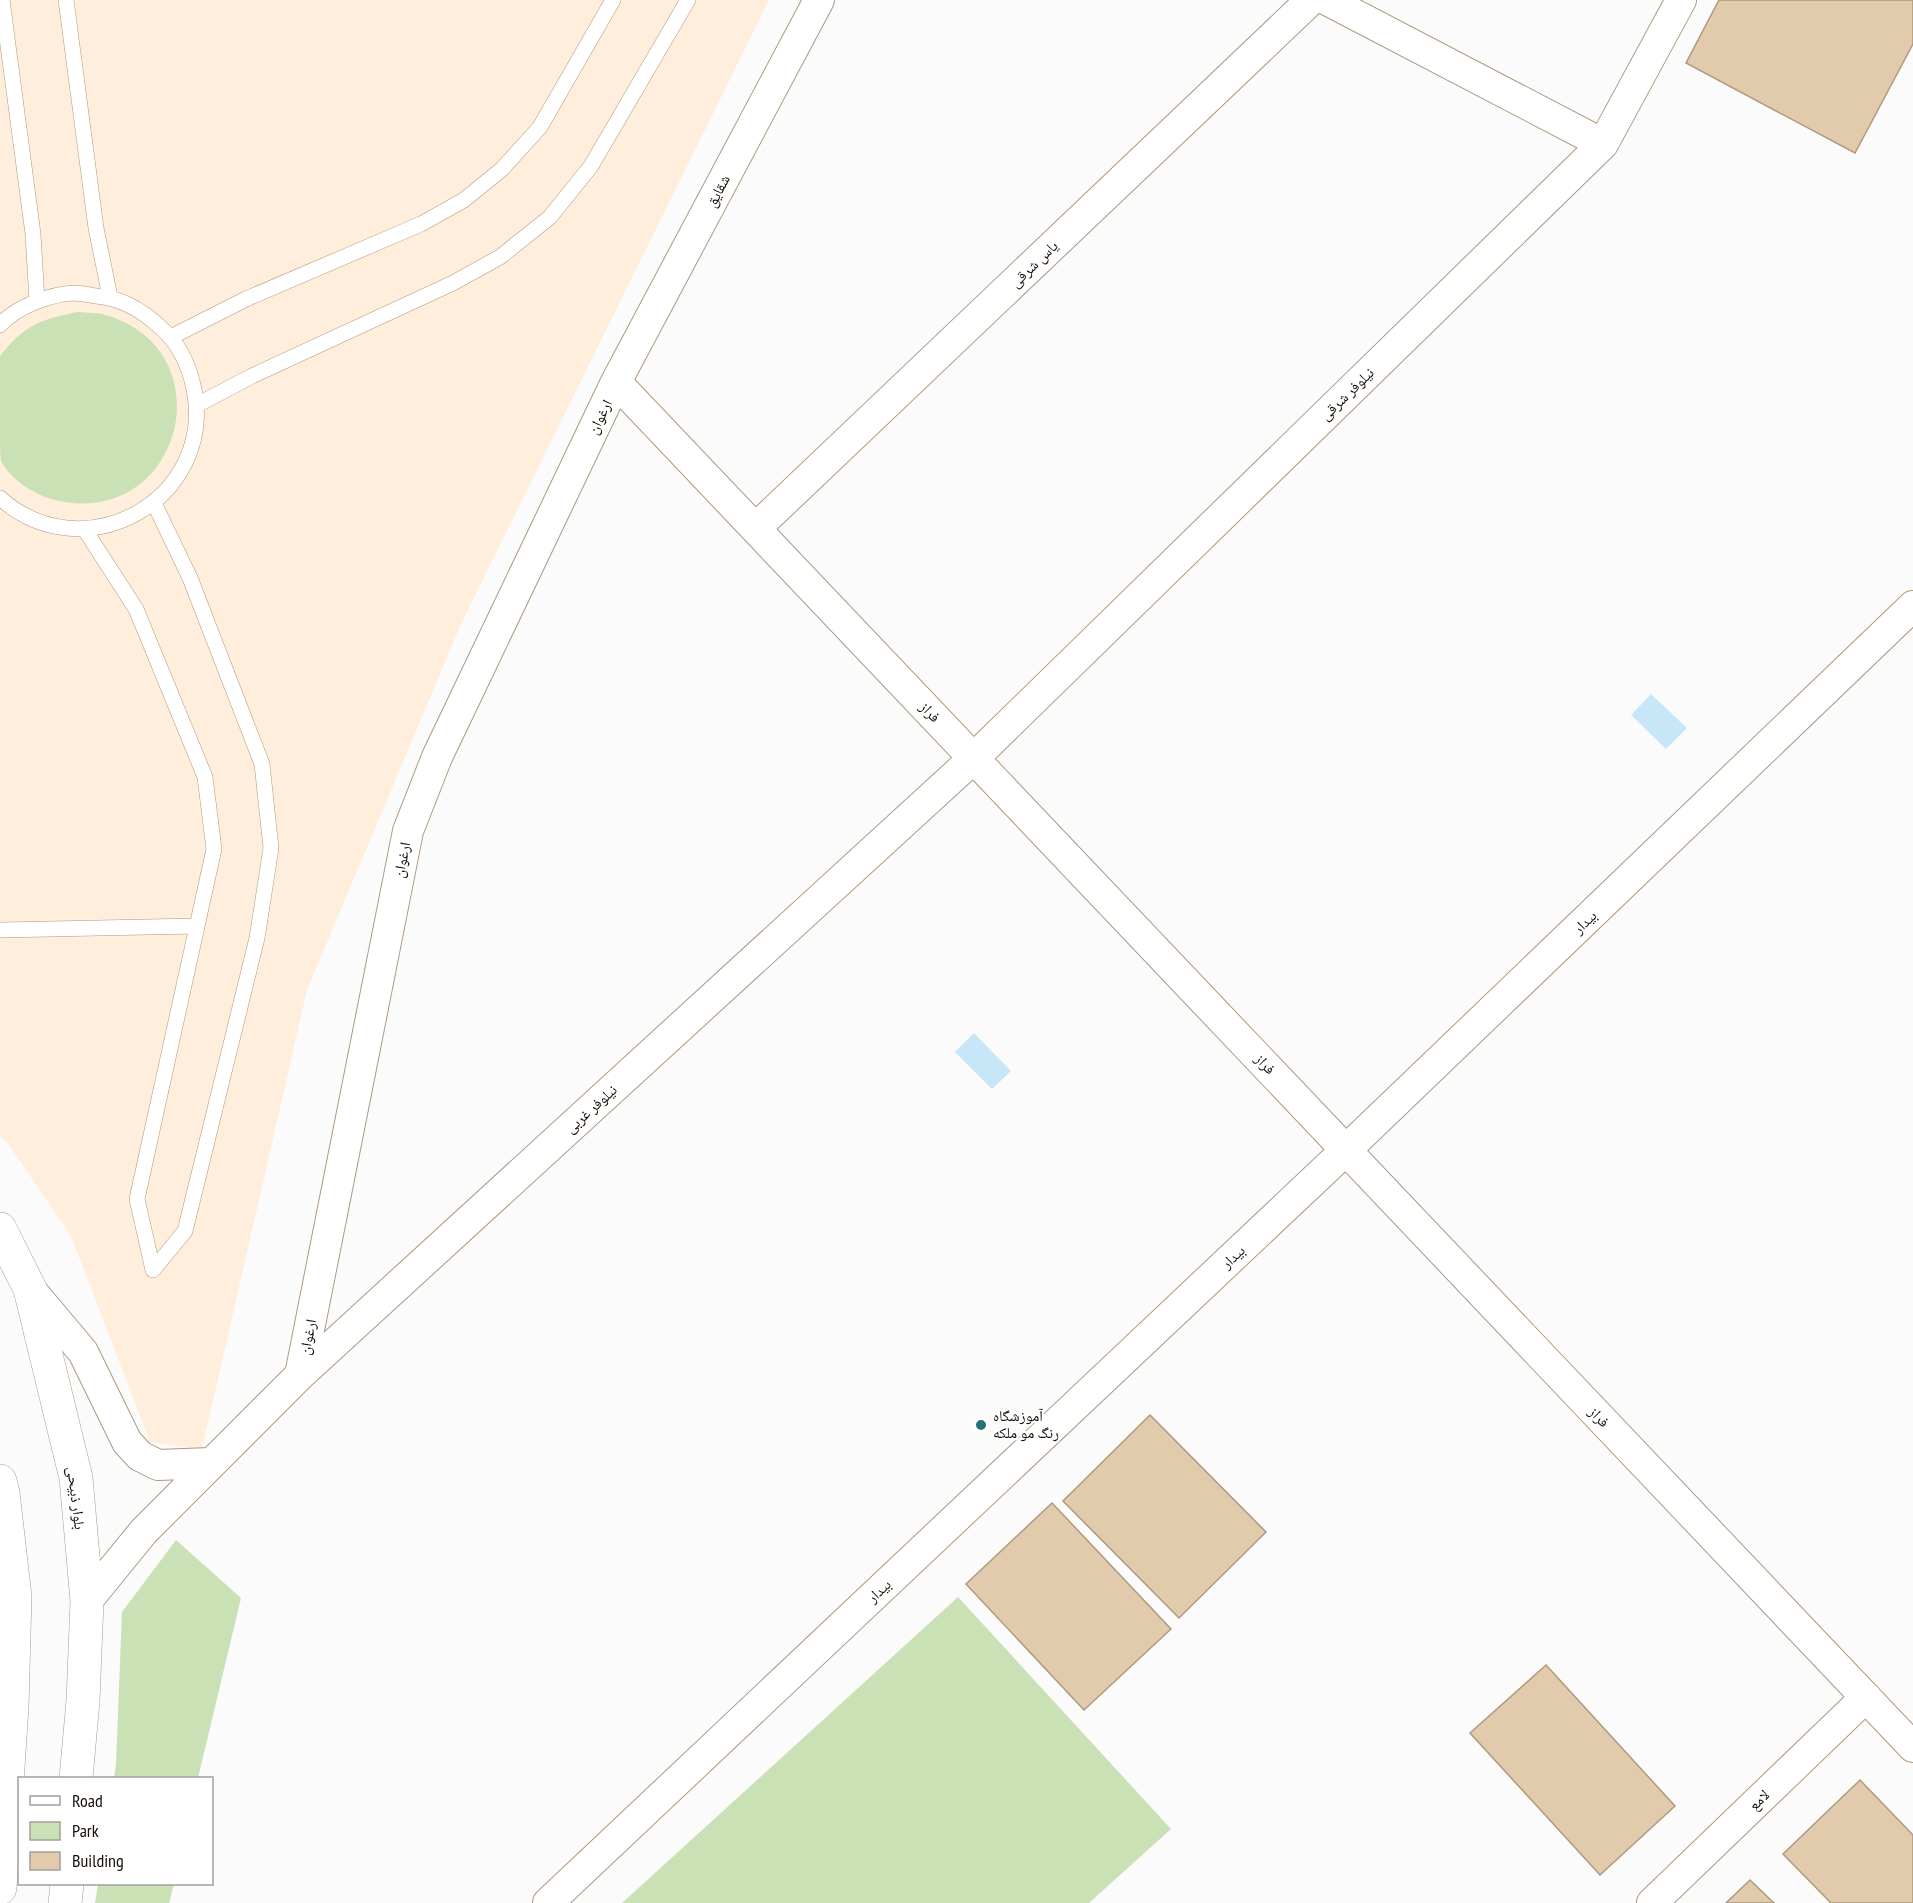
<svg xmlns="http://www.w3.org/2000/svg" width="1913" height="1903" viewBox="0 0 1913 1903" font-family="'PT Sans Narrow','Noto Naskh Arabic',sans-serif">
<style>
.commercial{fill:#ffeedc}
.green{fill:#cae1b6}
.water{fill:#c7e6f8}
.building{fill:#e2cbad;stroke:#af997d;stroke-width:1.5}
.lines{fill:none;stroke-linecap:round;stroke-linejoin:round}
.service-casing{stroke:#ae997c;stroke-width:16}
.minor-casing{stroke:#ae997c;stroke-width:32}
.secondary-casing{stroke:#ae997c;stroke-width:34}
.service{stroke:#fff;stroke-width:15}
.minor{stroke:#fff;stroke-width:30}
.secondary{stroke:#fff;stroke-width:33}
.poi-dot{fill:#277272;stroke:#fff;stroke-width:2}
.labels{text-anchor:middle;stroke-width:4.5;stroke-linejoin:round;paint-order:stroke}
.street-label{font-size:15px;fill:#160e04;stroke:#fff}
.poi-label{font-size:15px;fill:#160e04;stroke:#fff;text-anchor:start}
</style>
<rect width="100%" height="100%" fill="#fbfbfb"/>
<path class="commercial" d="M0,0H769L461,624L307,990L202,1449L150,1442L71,1236L7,1142L0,1136Z"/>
<path class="green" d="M77,312C87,313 99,312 109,316C227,354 180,530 55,500C35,495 11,480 1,461C0,454 0,442 0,434C0,408 0,382 0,356C25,325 39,320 77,312Z
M176,1540L241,1598L198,1778H114L116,1764L122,1612Z
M958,1597L1171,1829L1089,1903H622Z
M98,1884H174L169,1903H95Z"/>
<path class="water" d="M1651,694L1687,728L1666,749L1631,715Z
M974,1033L1011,1071L992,1089L955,1052Z"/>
<path class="building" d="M1719,0H1913V44L1855,153L1686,63Z
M1150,1415L1266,1532L1179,1618L1063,1501Z
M1052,1503L1171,1629L1084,1710L966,1584Z
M1546,1665L1675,1806L1600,1875L1470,1733Z
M1860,1780L1913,1835V1903H1831L1783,1854Z
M1750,1880L1774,1903H1726Z"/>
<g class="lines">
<defs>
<path id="service" d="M2,0L33,234L37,301
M66,0L96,228L110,297
M0,325C16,307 50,294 74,293C81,293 89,295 96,296C121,298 142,310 160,327C179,343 189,365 194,389C216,500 84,573 0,498
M171,337L246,299L421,224L464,200L502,169L540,127L613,0
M197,405L252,376L453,283L500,257L550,217L591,166L688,0
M85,530L136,609L205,777L214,849L137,1199L153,1270L185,1231L257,938L271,848L262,764L190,578L154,503
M0,930L196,926"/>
<path id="minor" d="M1327,0L1603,144
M616,382L1913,1747
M756,528L1311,0
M30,1289L83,1352L127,1442L140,1456L158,1465L211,1463
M300,1375L408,831L437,757L616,382L819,0
M87,1601L144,1531L300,1375L974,758L1603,144L1681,0
M548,1903L1346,1150L1913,606
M1652,1903L1866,1697"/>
<path id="secondary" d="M0,1229L30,1289L76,1478L87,1601L83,1701L76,1778
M0,1481L3,1493L15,1597L12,1707L0,1888
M65,1903L67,1884"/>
</defs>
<use href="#service" class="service-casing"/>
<use href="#minor" class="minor-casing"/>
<use href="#secondary" class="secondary-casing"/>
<use href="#service" class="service"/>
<use href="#minor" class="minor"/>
<use href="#secondary" class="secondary"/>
</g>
<circle class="poi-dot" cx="981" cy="1425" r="6"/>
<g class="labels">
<g class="street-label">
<text transform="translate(718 191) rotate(-62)" y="5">شقایق</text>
<text transform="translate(1034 264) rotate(-44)" y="5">یاس شرقی</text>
<text transform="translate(1347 394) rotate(-44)" y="5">نیلوفر شرقی</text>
<text transform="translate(600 417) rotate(-64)" y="5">ارغوان</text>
<text transform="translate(930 712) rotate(46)" y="5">فراز</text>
<text transform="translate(402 860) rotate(-79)" y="5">ارغوان</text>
<text transform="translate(1585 922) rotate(-44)" y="5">بیدار</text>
<text transform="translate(1265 1064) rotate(47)" y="5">فراز</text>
<text transform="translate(591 1109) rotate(-42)" y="5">نیلوفر غربی</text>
<text transform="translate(1233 1257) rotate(-43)" y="5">بیدار</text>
<text transform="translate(308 1337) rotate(-79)" y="5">ارغوان</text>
<text transform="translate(1599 1417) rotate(46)" y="5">فراز</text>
<text transform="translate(76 1498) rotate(83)" y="5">بلوار ذبیحی</text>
<text transform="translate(879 1591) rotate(-43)" y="5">بیدار</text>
<text transform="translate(1759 1800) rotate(-44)" y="5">لامع</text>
</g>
<g class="poi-label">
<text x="993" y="1421">آموزشگاه<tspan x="993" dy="17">رنگ مو ملکه</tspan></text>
</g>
</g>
<rect x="18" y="1777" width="195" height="108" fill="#ffffff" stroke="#a29f9b" stroke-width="1.5"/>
<rect x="30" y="1796" width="30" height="9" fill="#ffffff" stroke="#a29f9b" stroke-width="1.5"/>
<text x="72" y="1807" font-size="18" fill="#160e04">Road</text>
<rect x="30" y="1822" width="30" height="18" fill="#cae1b6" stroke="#a29f9b" stroke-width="1.5"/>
<text x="72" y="1837" font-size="18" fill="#160e04">Park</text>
<rect x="30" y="1852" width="30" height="18" fill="#e2cbad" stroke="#a29f9b" stroke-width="1.5"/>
<text x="72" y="1867" font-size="18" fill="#160e04">Building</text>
</svg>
